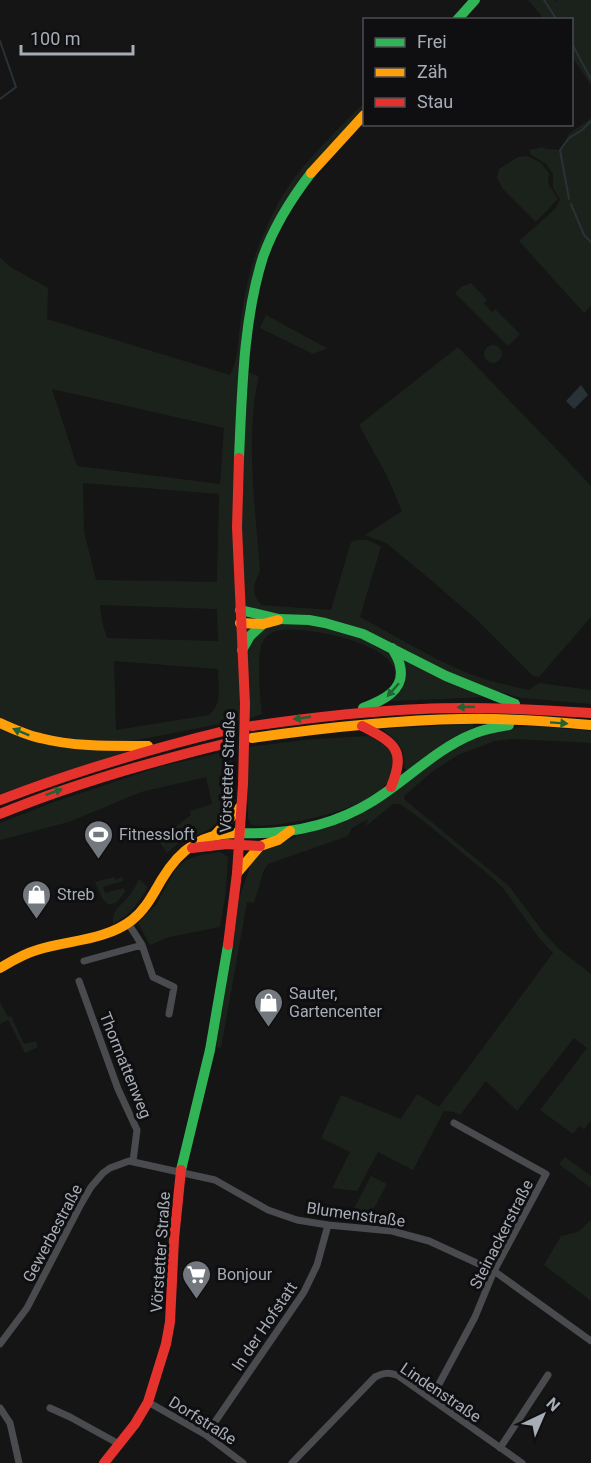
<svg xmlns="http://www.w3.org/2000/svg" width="591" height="1463" viewBox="0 0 591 1463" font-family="Roboto,sans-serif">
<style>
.green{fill:#1b221b;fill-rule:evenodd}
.water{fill:#283237}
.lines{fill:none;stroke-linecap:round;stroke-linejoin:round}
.stream{stroke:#283237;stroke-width:2}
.street{stroke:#494b4e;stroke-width:7}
.fast{stroke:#30b455;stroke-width:10}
.slow{stroke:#ff9f0a;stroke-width:10}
.jam{stroke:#e5322d;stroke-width:10}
.oneway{fill:#206233}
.labels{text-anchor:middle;stroke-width:6;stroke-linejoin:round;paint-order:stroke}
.street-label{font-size:16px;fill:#a6adb6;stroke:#0f0f11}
.poi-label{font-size:16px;fill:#a6adb6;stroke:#0f0f11;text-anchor:start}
</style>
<rect width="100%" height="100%" fill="#151515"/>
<path class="green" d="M528,0H555L556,2L557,0H591V85L572,57V20L544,19Z
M364,103V121L327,158L295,201L273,244L257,291L247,372L258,376V380C245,439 256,511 260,571C253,587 251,591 261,605L331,610L351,542C364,537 369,540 381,547L360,617C395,636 430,657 467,673C487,681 508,685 529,690L539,683L591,690V704L522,698L501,692L490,697L367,702C375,698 384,695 390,687C422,647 298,622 273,632C269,634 265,637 263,641C256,653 260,698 262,714L251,718L132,741L128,751L0,795V257L9,266L48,288L47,319L230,375C238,360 238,342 240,326C242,309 245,292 249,276C256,247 277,200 295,177C316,150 340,127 364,103ZM52,389L224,428L220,484L77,466ZM83,483L219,494L217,582L96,580L84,531ZM100,605L217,609L218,641L107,638L102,622ZM114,661L218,669C218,686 223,703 209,715L116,730Z
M591,118V306L584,313L519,241L555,209L560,199L553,188V174L546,164L530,154V150L542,147L546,149L560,150L569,134Z
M527,156L540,162L549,173L548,183L558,199L536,222L503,189L497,178L499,169L518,157Z
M471,283L487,300L484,303L492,312L495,309L520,334L508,346L455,293L461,287Z
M266,315L323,346L327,348L313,354L260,328Z
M484 354a9 9 0 1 1 18 0a9 9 0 1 1-18 0Z
M458,347L563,456L591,486V617L539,677L533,676L476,619L426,576L386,543L365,535L402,511L386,474L359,425Z
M471,724L475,725L473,728L450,739L408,770L404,768C406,749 398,741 383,730L384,729Z
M531,726L591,731V743L513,739L495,741L458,755L433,771L404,796L405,800L509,886L544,933L559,949L591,974V1120L584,1129L579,1126L573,1134L540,1110L587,1048L574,1038L517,1111L486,1081L460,1115L454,1112L444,1111L413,1170L378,1152L357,1191L332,1188L350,1152L321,1138L341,1095L401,1119L417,1094L439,1107L553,953L540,939L503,888L488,874L421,819L400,804H393L366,826L368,819L352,828L348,836L268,864L264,870L254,903L247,902L221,1048L216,1047L234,941L239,899L251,864L265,849L329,824L472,738L511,728Z
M369,736L394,750C394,757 397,767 394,773C387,787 373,796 359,803C338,814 275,829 251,825L248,818V747L313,739Z
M232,750C232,775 234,809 212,827C203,834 192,836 182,841C177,844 172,849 167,853L158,840L191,815L190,811L212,804L206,777L141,792L69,822L0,840V823L54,802L159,767Z
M220,852L228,857L226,891L220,927L169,937L150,945L138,923L156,905L175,870L186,860L201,855Z
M114,877L115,880L122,877L123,881L103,887L105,893L124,888L125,892L117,902L109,905L102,898L95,882Z
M139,879L148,887C138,904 131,914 113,924C112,908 121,907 129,896C133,891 136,885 139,879Z
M0,1002L8,1017L11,1016L24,1044L36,1041L38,1047L25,1053L8,1020L0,1024Z
M565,1157L591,1176V1188L559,1164Z
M371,1176L387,1184L367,1221L349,1218Z
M591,1220V1301L544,1265L561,1236L578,1232Z"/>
<path class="water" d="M581,385L588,395L574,409L566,401Z"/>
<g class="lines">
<path class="stream" d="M544,0L557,20
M0,41L16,87L0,99
M572,44L591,79
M569,199L560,150L569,138L582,130L591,121
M571,204L584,235L591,242"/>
<path class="street" d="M128,923L142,945L153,977L174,987L169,1014
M84,961L142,945
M79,981L118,1089L137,1130L133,1161
M0,1344L27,1308L81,1204L91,1187L103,1173L110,1168L129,1161L215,1180L268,1210L297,1220L328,1225L392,1231L429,1241L494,1271L591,1341
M431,1399L475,1317L494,1271L546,1174L454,1123
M148,1402L206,1435L243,1463
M0,1408L10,1423L19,1463
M50,1408L70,1417L119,1444
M206,1435L304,1292L317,1265L328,1225
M500,1448L548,1375
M292,1463L375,1377C383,1373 388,1372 397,1375L522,1463"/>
<path class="fast" d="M457,20L475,0
M239,458C242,393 243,320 263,257C274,226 291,199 311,173
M240,610L279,619L309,620L325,623L363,634L446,676L515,704
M242,650L250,636L263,624
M363,708C382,701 406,690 400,666C399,659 395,654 392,648
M240,833C287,835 333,826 373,801C407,780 436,749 473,734C484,729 497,727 509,725
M181,1170L210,1050L228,945"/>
<path class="slow" d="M311,173L364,115
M240,623L263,624L278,620
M0,723C13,729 26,735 40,738C75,747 112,746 148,746
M252,738C322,728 392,720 462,719C505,718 548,721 591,725
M216,834L241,806
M237,873L260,846L278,840L290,831
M0,968C12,961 23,954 37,950C68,940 105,941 132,920C146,909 153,894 162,879C180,849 203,832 240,833"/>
<path class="jam" d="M252,726C308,718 364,711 421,709C478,706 534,709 591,713
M362,726C394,743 407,749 391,787
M0,800C76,771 153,748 232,729
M0,814C75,783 153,761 232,742
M240,845L260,846
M192,848L227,844L240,845
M228,945L237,873L243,784L245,704L237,527L239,458
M104,1463L135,1424L148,1402L166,1344L170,1322L174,1239L181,1170"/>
</g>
<defs><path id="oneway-solid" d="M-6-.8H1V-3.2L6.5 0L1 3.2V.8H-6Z" transform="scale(1.5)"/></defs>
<g class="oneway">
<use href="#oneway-solid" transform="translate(393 690) rotate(131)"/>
<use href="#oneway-solid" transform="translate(466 707) rotate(179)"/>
<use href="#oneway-solid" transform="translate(302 718) rotate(172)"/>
<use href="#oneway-solid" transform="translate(559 723) rotate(4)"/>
<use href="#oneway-solid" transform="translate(21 732) rotate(-158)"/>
<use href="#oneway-solid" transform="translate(54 792) rotate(-20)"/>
</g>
<defs>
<symbol id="stadium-pin" viewBox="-11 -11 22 30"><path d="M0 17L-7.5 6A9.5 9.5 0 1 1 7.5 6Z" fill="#73787e" stroke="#0f0f11"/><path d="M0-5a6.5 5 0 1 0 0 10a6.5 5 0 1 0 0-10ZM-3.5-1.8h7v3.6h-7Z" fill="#fff"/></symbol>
<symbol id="shop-pin" viewBox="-11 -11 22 30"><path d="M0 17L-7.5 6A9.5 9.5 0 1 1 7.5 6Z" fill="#73787e" stroke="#0f0f11"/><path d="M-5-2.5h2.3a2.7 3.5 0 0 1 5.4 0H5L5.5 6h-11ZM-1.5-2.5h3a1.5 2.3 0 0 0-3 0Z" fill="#fff"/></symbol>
<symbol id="supermarket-pin" viewBox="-11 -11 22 30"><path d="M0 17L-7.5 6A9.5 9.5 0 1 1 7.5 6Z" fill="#73787e" stroke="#0f0f11"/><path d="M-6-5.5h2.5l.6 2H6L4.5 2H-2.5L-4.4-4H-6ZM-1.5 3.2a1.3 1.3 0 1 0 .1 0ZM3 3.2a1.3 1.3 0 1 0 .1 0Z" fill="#fff"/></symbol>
</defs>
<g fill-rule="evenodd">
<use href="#stadium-pin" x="82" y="818" width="33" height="45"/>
<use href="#shop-pin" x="20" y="878" width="33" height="45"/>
<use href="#shop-pin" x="252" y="986" width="33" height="45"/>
<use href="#supermarket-pin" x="180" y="1258" width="33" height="45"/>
</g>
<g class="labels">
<g class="street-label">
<text transform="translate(227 772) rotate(-88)" y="6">Vörstetter Straße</text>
<text transform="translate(126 1065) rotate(68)" y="6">Thormattenweg</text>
<text transform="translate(356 1214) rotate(8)" y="6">Blumenstraße</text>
<text transform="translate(52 1233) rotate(-62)" y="6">Gewerbestraße</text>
<text transform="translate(501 1234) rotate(-63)" y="6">Steinackerstraße</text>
<text transform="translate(160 1252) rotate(-86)" y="6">Vörstetter Straße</text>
<text transform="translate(264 1326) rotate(-56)" y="6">In der Hofstatt</text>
<text transform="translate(441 1392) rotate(34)" y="6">Lindenstraße</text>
<text transform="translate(203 1420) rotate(32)" y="6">Dorfstraße</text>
</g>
<g class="poi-label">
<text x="119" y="840">Fitnessloft</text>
<text x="57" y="900">Streb</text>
<text x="289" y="999">Sauter,<tspan x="289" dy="18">Gartencenter</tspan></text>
<text x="217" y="1280">Bonjour</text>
</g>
</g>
<rect x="363" y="18" width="210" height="108" fill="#0f0f11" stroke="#4b4e53" stroke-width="1.5"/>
<rect x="375" y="38" width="30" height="9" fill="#30b455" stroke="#4b4e53" stroke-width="1.5"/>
<text x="417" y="48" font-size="18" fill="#a6adb6">Frei</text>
<rect x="375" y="68" width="30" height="9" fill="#ff9f0a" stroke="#4b4e53" stroke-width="1.5"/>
<text x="417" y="78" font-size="18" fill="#a6adb6">Zäh</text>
<rect x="375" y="98" width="30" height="9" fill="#e5322d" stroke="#4b4e53" stroke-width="1.5"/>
<text x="417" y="108" font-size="18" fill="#a6adb6">Stau</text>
<g transform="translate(543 1415) rotate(44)" stroke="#0f0f11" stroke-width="4.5" paint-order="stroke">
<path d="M0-4.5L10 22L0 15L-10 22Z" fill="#a6adb6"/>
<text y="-9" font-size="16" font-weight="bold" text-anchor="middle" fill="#a6adb6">N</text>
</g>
<path d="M21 45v9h112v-9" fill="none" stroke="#a6adb6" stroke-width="3"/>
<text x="30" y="45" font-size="18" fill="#a6adb6" stroke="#0f0f11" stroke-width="4.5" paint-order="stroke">100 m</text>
</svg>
